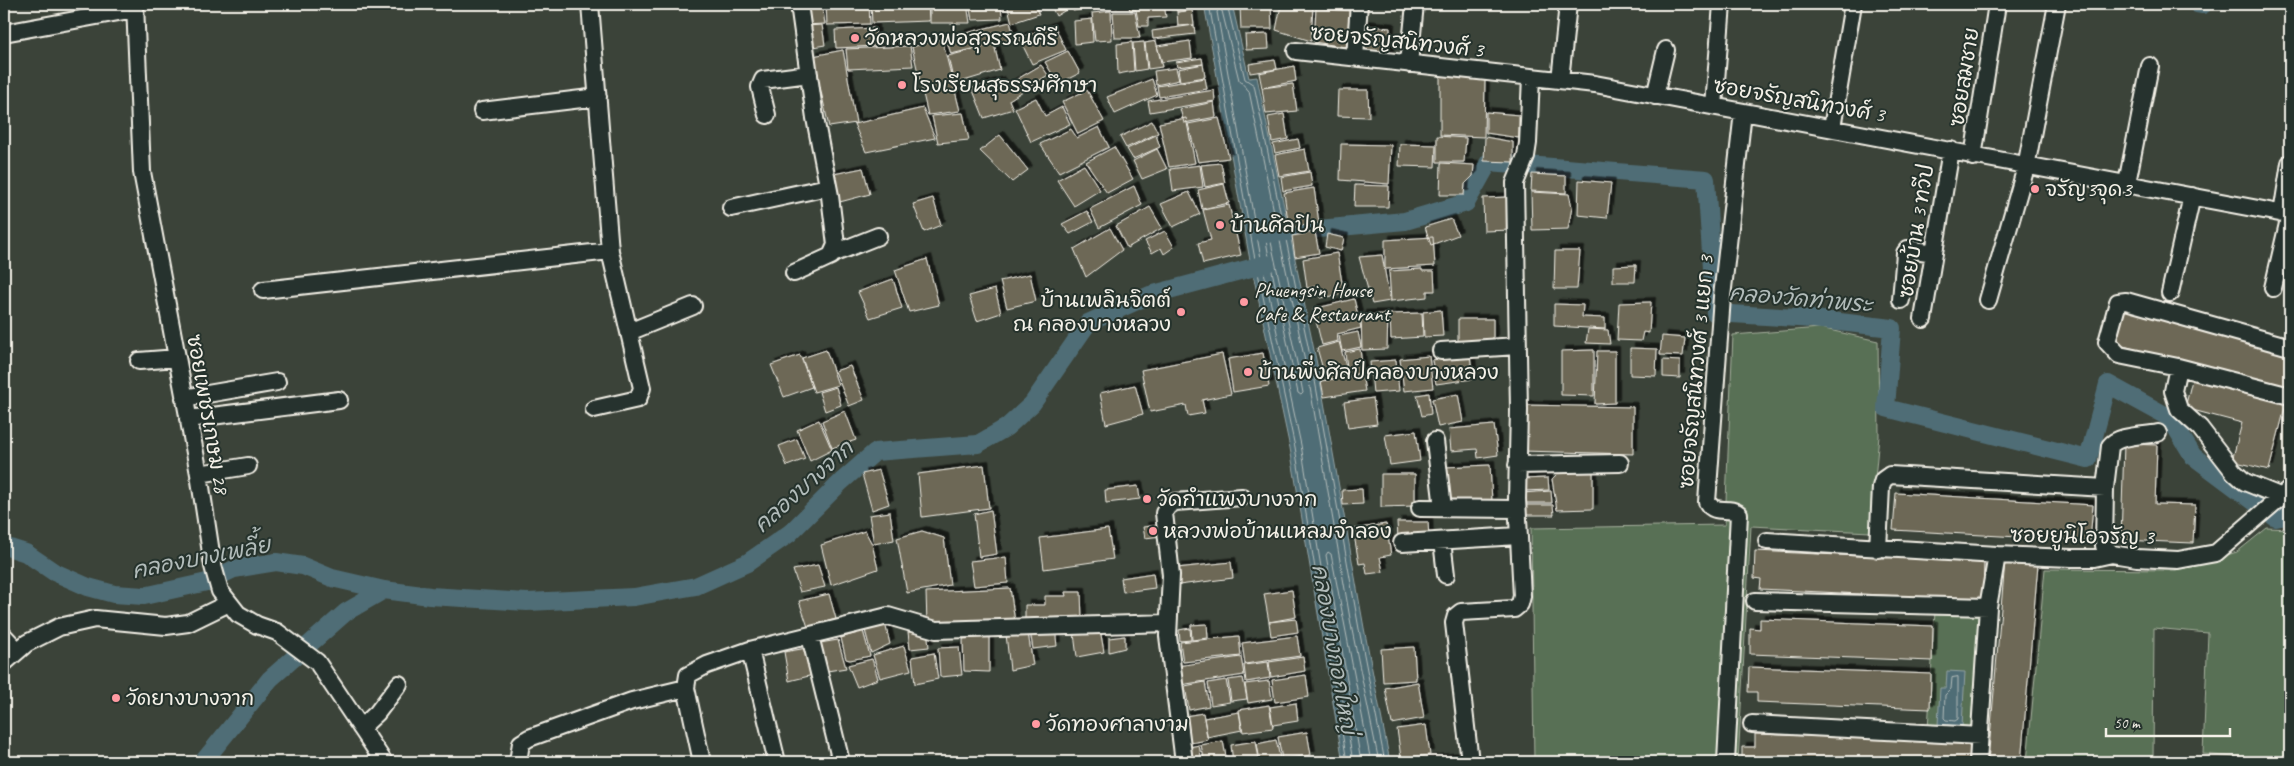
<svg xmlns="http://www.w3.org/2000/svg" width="2294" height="766" viewBox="0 0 2294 766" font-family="Caveat,'Playpen Sans Thai',sans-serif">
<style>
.green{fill:#597055;stroke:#a6b09e}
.water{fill:#506d76;stroke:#92a2a4}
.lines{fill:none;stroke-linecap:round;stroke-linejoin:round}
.shore{stroke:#b2bcba;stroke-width:1}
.canal{stroke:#506d76;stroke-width:18}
.building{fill:#6d6856;stroke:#f4f1e8;filter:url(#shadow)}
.minor-casing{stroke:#f4f1e8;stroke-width:20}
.minor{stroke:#26332d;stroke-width:16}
.poi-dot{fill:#ff9aa2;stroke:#26332d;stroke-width:2}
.labels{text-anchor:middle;stroke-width:4;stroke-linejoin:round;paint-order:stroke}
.poi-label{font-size:21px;fill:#f4f1e8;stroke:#26332d;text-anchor:start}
.street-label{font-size:21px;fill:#f4f1e8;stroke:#26332d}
.water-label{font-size:22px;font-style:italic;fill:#b2bcba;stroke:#26332d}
</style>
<defs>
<filter id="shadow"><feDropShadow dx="4.5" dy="-4.5" stdDeviation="0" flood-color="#0009"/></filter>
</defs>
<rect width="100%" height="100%" fill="#3b4339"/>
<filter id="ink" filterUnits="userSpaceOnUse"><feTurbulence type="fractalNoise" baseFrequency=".02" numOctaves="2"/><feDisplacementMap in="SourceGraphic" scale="10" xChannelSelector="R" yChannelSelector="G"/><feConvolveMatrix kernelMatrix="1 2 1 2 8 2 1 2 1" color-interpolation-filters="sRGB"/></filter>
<g filter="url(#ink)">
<path class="green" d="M1820,328L1878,341L1879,436L1870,532L1751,526L1738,762H1534L1531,528L1725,525L1733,335Z
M2267,528L2290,529V618L2285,762L2203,754L2208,633L2154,628L2153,762H2027L2045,569L2176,570L2237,552Z
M1935,611L1980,614L1973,732L1928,729Z"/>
<path class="water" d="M1204,4H1232L1249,78L1257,77L1319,374L1364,628L1390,762H1343L1290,448L1249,255Z
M1947,671L1965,672L1962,726L1938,725L1940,688H1946Z"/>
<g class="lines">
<path class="shore" d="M1209,4L1254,254L1295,447L1347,762
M1227,4L1245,79L1254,85L1314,375L1359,629L1385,762
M1266,226L1268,228L1300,377L1303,393L1301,395L1298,393L1268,252L1264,229Z
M1958,677V719L1955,721L1946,720L1944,718L1945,695L1951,689L1952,678Z
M1353,762L1301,445L1260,253L1217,12L1219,9L1222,11L1239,80L1249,91L1308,376L1352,630L1379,762
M1361,762L1326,555L1328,552L1331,554L1371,762"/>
<path class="canal" d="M2197,4L2203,5
M1264,234L1405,221L1466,203L1489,162L1706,179L1715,313L1813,319L1892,328L1886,408L2088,459L2108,384L2170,418L2193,456L2276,518L2290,515
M4,546L26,553L54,572L88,587L114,594L144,596L207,582L234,569L276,562L303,566L332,578L384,590
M203,762L270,679L346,612L384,590L430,596L527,602L634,597L696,586L747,563L790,533L841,482L875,452L978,444L1007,427L1032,404L1088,323L1150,295L1266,264"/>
</g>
<path class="building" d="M802,4H822L825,24L804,25Z
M826,4H869L870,24L827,25Z
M871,4H928L929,21L872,23Z
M930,4H967L970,23H930Z
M969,4H1001L1002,19L972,20Z
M1007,4H1035L1039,14L1012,23Z
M1050,4H1073L1074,5L1056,16Z
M1072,4H1091V8L1073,11Z
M1128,4H1164L1166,17L1148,18V26H1139L1136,10H1130Z
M1176,4H1192V10L1177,12Z
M1316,4H1351L1350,8Z
M1281,5L1313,6L1311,41L1276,30Z
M1271,6L1272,29H1241L1240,7Z
M1316,8L1352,11L1351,48L1314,42Z
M1192,10L1194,25L1178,26L1177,12Z
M1111,11L1112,40L1095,41L1092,13Z
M1113,12H1135L1140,38H1115Z
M1092,19L1093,42L1075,44L1074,21Z
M1010,22L1015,39L951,54L946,38Z
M822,25L825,45L808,48L806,26Z
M1054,25L1066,50L1032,64L1019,38Z
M1194,25L1195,34L1153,39L1152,31Z
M1361,25L1390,28L1389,56L1359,52Z
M875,28L876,46L836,48L835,30Z
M1268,34L1269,49L1246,50L1245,35Z
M942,39L960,111L928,115L912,47Z
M1156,41L1162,67L1148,69L1145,43Z
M1190,41L1192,58L1162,62L1157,46Z
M1132,42L1134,71L1118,74L1117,44Z
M1144,42L1147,69L1135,71L1133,43Z
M994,44L1000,70L954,84L948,56Z
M910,46L913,66L848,69L846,49Z
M843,50L856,123L829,127L813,56Z
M1068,51L1080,73L1058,84L1045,62Z
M1202,58L1203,64L1177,67L1176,62Z
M1275,60L1277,69L1250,73L1249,64Z
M1203,64L1205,77L1180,81L1178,69Z
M1041,65L1048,75L1009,100L1013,109L984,118L972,88L1000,81L1004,87Z
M1294,66L1296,81L1262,88L1259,73Z
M1176,68L1179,80L1156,85L1154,71Z
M1440,76L1485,78L1484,137L1440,135Z
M1205,78L1207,89L1159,97L1157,86Z
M1152,79L1157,95L1115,114L1107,97Z
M1293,84L1297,111L1266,114L1262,88Z
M1087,90L1104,121L1078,134L1062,102Z
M1214,90L1215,101L1150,112L1148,101Z
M1338,90H1368L1369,117L1337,116Z
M1036,98L1045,116L1062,107L1070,124L1031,142L1015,108Z
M1214,102L1216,117L1184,123L1180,109Z
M923,108L935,138L866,152L854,124Z
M1486,112L1519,115V138L1486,133Z
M963,113L969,140L938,143L932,116Z
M1284,114L1288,139L1272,142L1268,117Z
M1186,118L1195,163L1169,167L1159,123Z
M1219,118L1229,158L1198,162L1188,124Z
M1152,121L1158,133L1126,148L1120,137Z
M1099,127L1109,147L1059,172L1040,144L1071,129L1077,138Z
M1000,135L1028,170L1012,182L980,151Z
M1156,135L1160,147L1133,159L1127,149Z
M1437,136L1466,138L1464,162H1437Z
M1485,137L1513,142V162L1484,161Z
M1298,139L1300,148L1275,153L1273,144Z
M1341,144L1391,145L1389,184L1340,180Z
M1400,144L1436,145L1435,167L1399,166Z
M1114,147L1133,179L1107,193L1086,162Z
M1157,149L1167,169L1142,179L1133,161Z
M1305,149L1309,171L1279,176L1275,155Z
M1221,163L1225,183L1205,187L1201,165Z
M1441,163L1474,165L1473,176L1465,184L1464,195H1440Z
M1084,165L1100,190L1074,206L1057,180Z
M1200,165L1203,187L1173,191L1170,169Z
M863,168L870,194L836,203L829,175Z
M1310,172L1312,186L1283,191L1281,177Z
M1532,174L1566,176V193L1531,191Z
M1579,180L1611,183L1607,218L1578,215Z
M1224,184L1229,203L1202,209L1198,190Z
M1355,185L1389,186L1388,207H1354Z
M1134,186L1142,205L1099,228L1090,209Z
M1314,188L1319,223L1289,228L1284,193Z
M1189,192L1200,214L1173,227L1161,204Z
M1531,192L1569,194L1572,207L1568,229L1532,230Z
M1509,197L1511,230L1484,231L1483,198Z
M933,198L941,225L924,232L913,204Z
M1229,205L1241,255L1203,264L1198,243L1211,240L1203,210Z
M1150,207L1162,228L1127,248L1116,226Z
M1087,211L1093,222L1070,234L1062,224Z
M1451,219L1458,235L1431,245L1425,227Z
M1110,228L1122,250L1086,277L1074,249Z
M1165,231L1174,247L1164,254L1161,248L1152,253L1145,241Z
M1315,232L1319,253L1295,257L1292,236Z
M1327,234L1344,238L1341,251L1325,247Z
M1433,237L1435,266L1385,269V240Z
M1555,251H1580L1577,289H1554Z
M1337,253L1344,294L1321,298L1320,286L1307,288L1303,259Z
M1382,255L1390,301L1372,304L1359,257Z
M927,259L939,305L909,312L895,270Z
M1636,265L1635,282H1613V266Z
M1422,269V271H1434L1435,291H1427V297L1391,301L1389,271Z
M1030,274L1036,301L1007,308L1000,281Z
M893,279L902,308L870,318L858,292Z
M995,289L1001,313L977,321L969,296Z
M1354,299L1361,328L1337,334L1338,341L1322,345L1313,309Z
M1651,302L1649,333L1643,332L1641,341L1617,340L1619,303Z
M1554,304L1583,305L1582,317L1605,318V329L1554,326Z
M2125,308L2290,353V391L2116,344Z
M1441,310L1443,336L1424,337L1423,312Z
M1422,313L1423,337L1391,339L1390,314Z
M1388,314L1387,349L1362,350L1361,315Z
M1458,319H1493V343L1458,344Z
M1588,329L1608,330L1610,344L1586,343Z
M1358,332L1361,347L1342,351L1339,336Z
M1662,336L1685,338L1683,356L1660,355Z
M1339,342L1348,374L1326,380L1317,348Z
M1630,348L1657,349L1656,376L1630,375Z
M1360,349L1363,373L1348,375L1345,352Z
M826,350L838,385L814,392L802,358Z
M1594,350V396L1561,395V351Z
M1597,351H1615V403L1595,404Z
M1263,353L1269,386L1233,392L1228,359Z
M1222,354L1231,394L1202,400L1205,413L1188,416L1186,405L1150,412L1141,370Z
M800,355L812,387L784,397L771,365Z
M1470,355L1473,379L1436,384L1432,360Z
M1429,356L1433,388L1404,391L1400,359Z
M1396,360L1399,391L1373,393L1370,362Z
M1663,360L1680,361V378L1663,377Z
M850,366L864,400L849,406L835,371Z
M1362,375L1365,391L1324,397L1321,381Z
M2193,376L2287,400L2269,470L2232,461L2242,423L2185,408Z
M1135,385L1143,414L1106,424L1100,393Z
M836,387L841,405L825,411L819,392Z
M1429,393L1431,414L1422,416L1417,395Z
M1458,394L1463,422L1438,427L1432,399Z
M1373,398L1377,424L1348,428L1344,402Z
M1522,405L1633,407V454L1522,451Z
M845,411L856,440L832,448L822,421Z
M819,420L832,450L810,461L797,430Z
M1494,425L1498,455L1478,458L1477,449L1451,451L1449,429Z
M1416,431L1420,461L1390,465L1385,435Z
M797,439L805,459L787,466L779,446Z
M2124,444L2157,445L2155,504L2195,505L2193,543L2121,540Z
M984,465L989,508L922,517L918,474Z
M1490,465L1492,502L1448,504L1445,467Z
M879,470L889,504L872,510L862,474Z
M1560,471L1593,472V509L1557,510L1552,479Z
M1381,474H1415V506L1381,507Z
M1548,478L1549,490L1523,491L1522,479Z
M1138,486L1140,499L1106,503L1105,490Z
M1362,489L1363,504L1343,505L1342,490Z
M1551,491L1552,503H1523L1522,493Z
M1896,493L2093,505L2090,541L1893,530Z
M1523,505H1553L1554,515H1521Z
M991,510L997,554L979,557L974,514Z
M890,512L894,540L874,544L869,515Z
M1397,522H1428L1429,538H1398Z
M1386,524L1391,555L1380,557L1383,572L1367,574L1365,563L1359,564L1353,529Z
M1160,525L1162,536L1145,538L1143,527Z
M1108,529L1113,559L1044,569L1040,538Z
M865,531L872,544L878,569L831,585L821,545Z
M922,531L944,538L950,585L907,593L897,538Z
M1755,551L1984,562L1983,600L1760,589L1761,579L1754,578Z
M1006,557L1008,583L974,586L970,561Z
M2005,561L2038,564L2021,762H1988Z
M1231,562L1233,578L1179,585L1177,568Z
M818,565L825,587L800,592L793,570Z
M1153,573L1155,588L1123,592L1121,578Z
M1010,588L1015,622L927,624L926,592Z
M1292,590L1296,617L1269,622L1264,594Z
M1065,592H1081L1082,620L1025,621V605H1045V596H1066Z
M829,594L836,619L808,627L799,601Z
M1296,619L1298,632L1271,636L1269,622Z
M1760,619L1933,626L1932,661L1750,654V628L1760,629Z
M885,623L890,644L871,653L865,630Z
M1207,624L1208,638L1192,640L1191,625Z
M1190,628L1191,640L1180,641L1179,630Z
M927,629L929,647L910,649L908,632Z
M1055,629L1057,646L1033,649L1030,631Z
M1100,629L1104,652L1077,657L1074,634Z
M863,631L870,656L850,660L846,659L841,638Z
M1028,633L1033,665L1010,670L1006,634Z
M1125,636V648L1109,652V638Z
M1239,636L1241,656L1183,662L1180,642Z
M1297,636L1300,656L1245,664L1242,643Z
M989,637V672L964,671L963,639Z
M838,640L846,668L821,672L814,644Z
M904,646L911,670L880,678L873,655Z
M959,647L962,675L940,677L938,648Z
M1414,647L1416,680L1383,682L1381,649Z
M807,648L813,675L789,681L784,652Z
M934,653L938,679L915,684L912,657Z
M1241,657L1244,675L1180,685L1177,666Z
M1303,657L1305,671L1271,677L1269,662Z
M872,659L878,679L857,687L848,665Z
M1268,662L1270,678L1246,682L1244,665Z
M1749,667L1931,674L1930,709L1757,702V692H1748Z
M1306,675L1309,697L1275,702L1272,680Z
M1243,678L1247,699L1231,701L1228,680Z
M1226,680L1230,702L1211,705L1208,683Z
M1269,681L1272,699L1248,703L1245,684Z
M1205,682L1209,706L1189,710L1185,686Z
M1418,682L1424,718L1392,724L1385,688Z
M1296,703L1298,721L1273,725L1270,707Z
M1269,705L1273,728L1243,732L1239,710Z
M1239,712L1242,730L1207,737L1204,718Z
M1203,713L1208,740L1190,743L1185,716Z
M1426,725L1430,755L1401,758L1397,729Z
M1307,732L1311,755L1282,759L1278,737Z
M1755,734L1972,742L1971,762H1742V747H1755Z
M1276,740L1280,758L1260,761L1257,744Z
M1223,741L1227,762H1205L1201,745Z
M1256,741L1259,759L1233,762L1231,745Z
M1199,745L1202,762H1188L1185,748Z
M1457,757V762H1404Z
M1293,758L1294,762H1264Z"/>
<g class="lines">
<defs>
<path id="minor" d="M135,4L142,172L199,474L213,566L220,591L238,614L257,625L277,632L317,662L384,762
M590,4L610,251L642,388L638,399L594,409
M4,33L135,9
M1296,51L1595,84L2290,215
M1355,57L1359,4
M1409,64L1415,4
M1560,80L1568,4
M1655,96L1666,50
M1714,106L1722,4
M482,111L598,97
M767,115L760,87L763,80L809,74
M1832,128L1853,4
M1973,157L1997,4
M2127,183L2150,66
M731,208L828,187
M2282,214L2290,163
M835,253L878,236
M794,273L831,256L836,245L830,196L815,118L799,4
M2273,288L2290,215
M263,290L610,251
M2170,293L2192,196
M1901,300L1905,253L1908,249L1934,253
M1988,300L2026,167L2057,4
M1923,319L1951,150
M629,332L693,306
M2290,347L2126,301L2118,302L2107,342L2119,355L2178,367L2290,396
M1441,351L1517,346
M139,361L177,358
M2178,367L2173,391L2179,409L2200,428L2234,472L2245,482L2282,497
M184,398L277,382
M188,419L339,400
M1435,441L1443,508
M1517,465L1620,463
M199,474L248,466
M1420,508L1517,509
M1442,541L1446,575
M1767,541L1997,555
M1402,543L1518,536
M1878,549L1881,487L1883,480L1890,475L2105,488
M2112,554L2104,546L2105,488L2110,446C2118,435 2143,436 2158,433
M1755,601L1988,607
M4,636L18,651
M810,636L841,762
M750,650L777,762
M4,663L27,643L59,627L95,619L166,626L188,623L229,603
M1752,724L1980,736
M361,728L377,713L399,684
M518,762L521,743L529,738L632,701L686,688
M702,762L686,688L688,675L707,665L750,650L888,616L936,630L1168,623
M1184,762L1168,636L1171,575L1164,513L1168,506L1175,502L1242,497
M1470,762L1454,623L1456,616L1461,612L1514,609L1520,604L1522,596L1517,499L1519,410L1515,183L1526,156L1528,143L1531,77
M1726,762L1739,514C1729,505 1715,516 1707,502L1722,297L1743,112
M1978,762L1988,607L1997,555L2072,558H2094L2112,554L2137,558L2178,560L2216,553L2290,489"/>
</defs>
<use href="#minor" class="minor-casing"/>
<use href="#minor" class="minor"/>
</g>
</g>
<g class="poi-dot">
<circle cx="855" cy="38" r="5"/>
<circle cx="902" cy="85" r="5"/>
<circle cx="2035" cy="189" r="5"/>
<circle cx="1220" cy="225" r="5"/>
<circle cx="1244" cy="302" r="5"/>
<circle cx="1181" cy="312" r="5"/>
<circle cx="1248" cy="372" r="5"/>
<circle cx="1147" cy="499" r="5"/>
<circle cx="1153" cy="531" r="5"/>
<circle cx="116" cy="698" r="5"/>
<circle cx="1036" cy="724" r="5"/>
</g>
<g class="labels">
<g class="poi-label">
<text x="865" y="45">วัดหลวงพ่อสุวรรณคีรี</text>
<text x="912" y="92">โรงเรียนสุธรรมศึกษา</text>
<text x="2045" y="196">จรัญ3จุด3</text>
<text x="1230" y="232">บ้านศิลปิน</text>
<text x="1254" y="297">Phuengsin House<tspan x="1254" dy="24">Cafe &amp; Restaurant</tspan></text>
<text x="1171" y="307" text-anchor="end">บ้านเพลินจิตต์<tspan x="1171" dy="24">ณ คลองบางหลวง</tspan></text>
<text x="1258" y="379">บ้านพึ่งศิลป์คลองบางหลวง</text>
<text x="1157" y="506">วัดกำแพงบางจาก</text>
<text x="1163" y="538">หลวงพ่อบ้านแหลมจำลอง</text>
<text x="126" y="705">วัดยางบางจาก</text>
<text x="1046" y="731">วัดทองศาลางาม</text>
</g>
<g class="street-label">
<text transform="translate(1397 41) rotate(6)" y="7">ซอยจรัญสนิทวงศ์ 3</text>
<text transform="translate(1964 77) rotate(-81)" y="7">ซอยสมชาย</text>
<text transform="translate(1799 100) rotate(10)" y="7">ซอยจรัญสนิทวงศ์ 3</text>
<text transform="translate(1916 231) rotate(-81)" y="7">ซอยบ้าน 3 ทวีป</text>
<text transform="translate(1696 372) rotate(-85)" y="7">ซอยจรัญสนิทวงศ์ 3 แยก 3</text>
<text transform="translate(208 414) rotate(80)" y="7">ซอยเพชรเกษม 28</text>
<text transform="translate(2082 536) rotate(1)" y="7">ซอยยูนิโอจรัญ 3</text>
</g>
<g class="water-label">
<text transform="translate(1801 298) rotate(5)" y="8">คลองวัดท่าพระ</text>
<text transform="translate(803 486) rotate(-42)" y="8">คลองบางจาก</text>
<text transform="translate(201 557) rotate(-11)" y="8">คลองบางเพลี้ย</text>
<text transform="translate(1335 649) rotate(80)" y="8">คลองบางกอกใหญ่</text>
</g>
</g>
<rect width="2294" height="766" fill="none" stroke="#26332d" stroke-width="20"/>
<rect x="10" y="10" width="2274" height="746" fill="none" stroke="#f4f1e8" stroke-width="2" filter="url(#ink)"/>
<path d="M2106 728v8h124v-8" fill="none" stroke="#f4f1e8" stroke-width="2.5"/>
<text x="2114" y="728" font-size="15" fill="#f4f1e8" stroke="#26332d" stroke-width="4" paint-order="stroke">50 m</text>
</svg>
